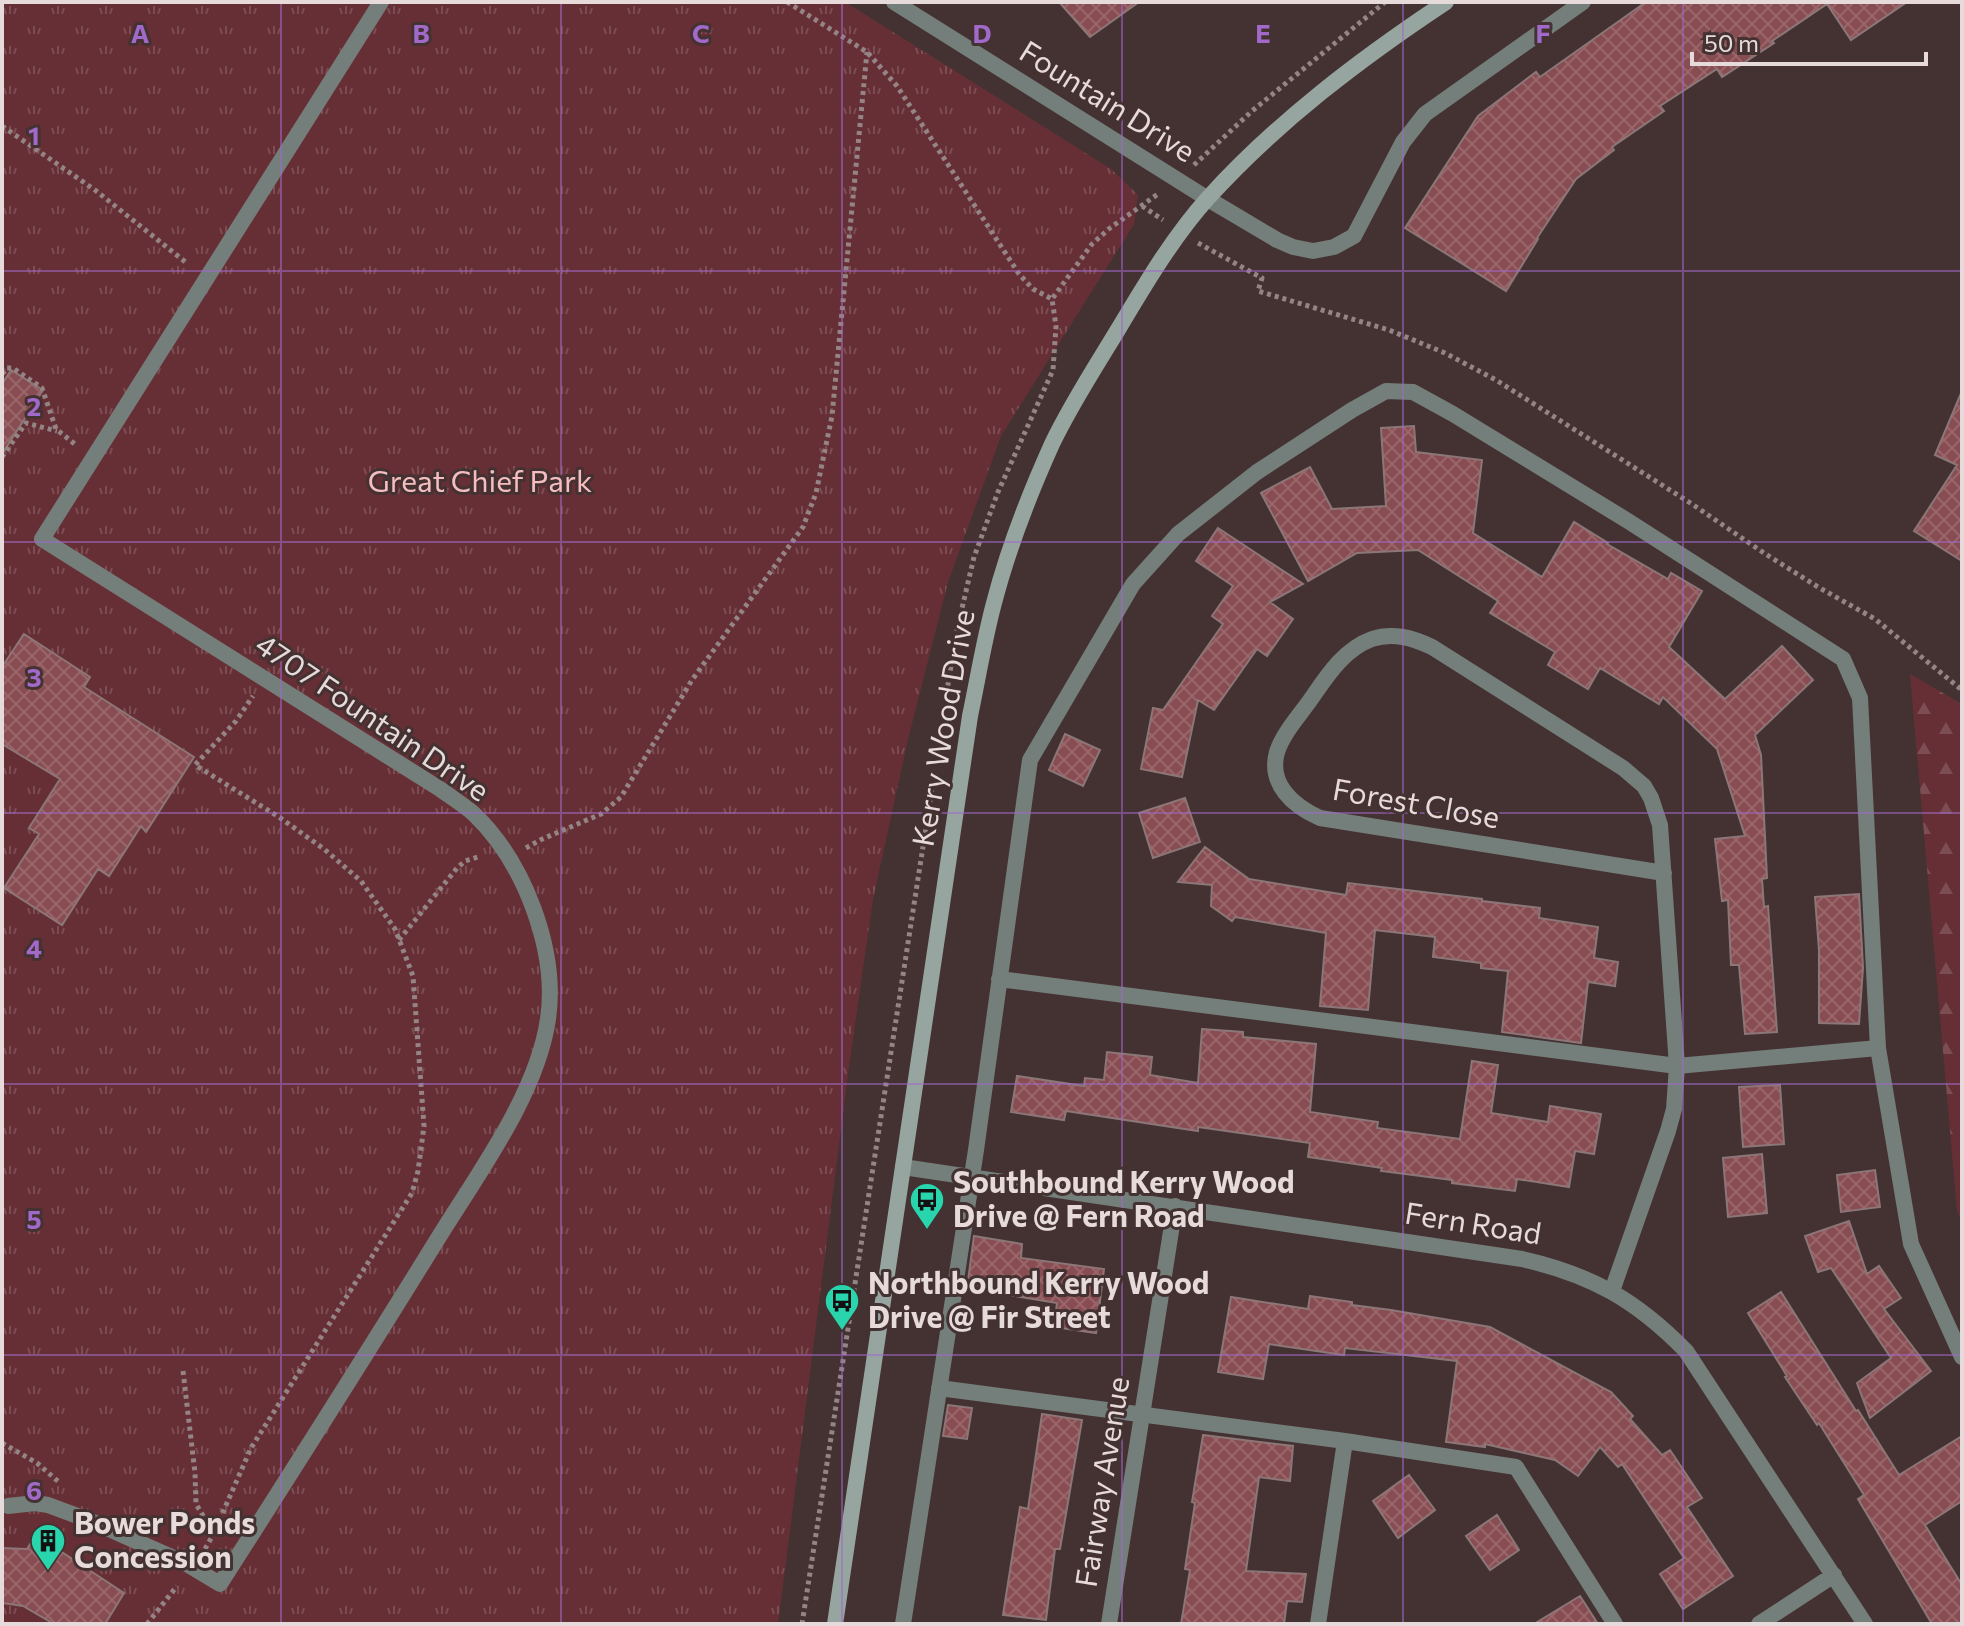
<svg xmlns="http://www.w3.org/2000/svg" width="1964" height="1626" viewBox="0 0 1964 1626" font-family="Commissioner,sans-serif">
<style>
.forest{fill:url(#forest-firs)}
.park{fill:url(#park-tufts)}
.building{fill:url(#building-cross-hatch);stroke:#8c7677;stroke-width:2}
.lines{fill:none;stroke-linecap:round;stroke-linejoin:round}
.path{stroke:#948485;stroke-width:5;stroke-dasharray:4 4;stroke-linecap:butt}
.lane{stroke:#747e7a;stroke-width:16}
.street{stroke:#747e7a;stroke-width:16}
.secondary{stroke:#96a5a0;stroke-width:16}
.grid{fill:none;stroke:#a169c9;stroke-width:2;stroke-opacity:0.55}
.labels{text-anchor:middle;stroke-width:6;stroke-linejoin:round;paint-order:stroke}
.street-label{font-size:30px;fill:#e7dadb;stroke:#443232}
.park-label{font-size:30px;fill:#f6bdc0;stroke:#443232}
.poi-label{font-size:30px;font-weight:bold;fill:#e7dadb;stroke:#443232;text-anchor:start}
.grid-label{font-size:26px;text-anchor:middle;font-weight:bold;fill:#a169c9;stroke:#443232;stroke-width:6;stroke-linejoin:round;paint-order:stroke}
</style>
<defs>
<pattern id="forest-firs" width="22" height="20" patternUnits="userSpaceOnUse" patternTransform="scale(2)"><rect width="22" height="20" fill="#662f35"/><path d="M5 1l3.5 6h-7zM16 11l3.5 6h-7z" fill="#7c4d52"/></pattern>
<pattern id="park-tufts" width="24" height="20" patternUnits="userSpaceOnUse" patternTransform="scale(2)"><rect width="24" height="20" fill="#662f35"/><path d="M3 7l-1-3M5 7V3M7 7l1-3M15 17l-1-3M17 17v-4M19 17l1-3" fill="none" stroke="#7c4d52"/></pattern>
<pattern id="building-cross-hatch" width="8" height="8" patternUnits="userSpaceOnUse" patternTransform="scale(2)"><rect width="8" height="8" fill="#884d52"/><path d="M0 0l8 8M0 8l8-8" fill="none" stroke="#99666a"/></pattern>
</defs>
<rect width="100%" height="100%" fill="#443232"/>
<path class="forest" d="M1910,674L1962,704V1223L1957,1210Z"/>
<path class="park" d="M2,2H845L1111,169L1138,195L1134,224L1001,436L948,582L908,739L873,899L849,1066L778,1624H2Z"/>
<path class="building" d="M1059,2H1139L1090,37Z
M1646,2H1907L1851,40L1827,4L1772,41L1774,43L1722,77L1717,69L1660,106L1664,111L1612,147L1614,150L1576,179L1537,238L1538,239L1506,291L1405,228L1478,116L1536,72L1540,77Z
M11,370L43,390L2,454V384Z
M1962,391V561L1914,531L1957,465L1935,455Z
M1414,426L1416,452L1482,460L1473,533L1542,577L1574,522L1608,543L1607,544L1668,579L1671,573L1702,591L1669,647L1725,699L1782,646L1813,680L1755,735L1761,755L1767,878L1762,879L1764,907L1768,906L1777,1032L1745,1034L1739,965H1731L1728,900L1722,901L1715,839L1745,836L1717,749L1663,697L1659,704L1600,668L1588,689L1548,665L1555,652L1490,613L1498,601L1418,550L1357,553L1308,581L1261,493L1310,467L1332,509L1386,506L1381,428Z
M1218,528L1303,584L1270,602L1293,619L1267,656L1257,649L1214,710L1198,700L1182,777L1141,769L1153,708L1163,710L1223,624L1212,616L1233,586L1196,561Z
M24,634L90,677L84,687L194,757L146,832L141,826L109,876L98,869L62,925L4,888L39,834L29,828L60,779L2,744V667Z
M1065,734L1100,750L1083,786L1049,770Z
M1185,798L1200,842L1153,858L1139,813Z
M1205,847L1249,879L1346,895L1348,883L1482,899V901L1540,908L1539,918L1598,927L1594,958L1618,962L1615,986L1588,982L1581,1043L1502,1032L1508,971L1481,968V963L1433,957L1435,937L1375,930L1368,1010L1320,1006L1326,933L1235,917L1232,921L1211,906L1212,885L1178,882Z
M1859,894L1863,968L1859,1024L1819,1023V950L1815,897Z
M1202,1029L1243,1032V1037L1316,1044L1310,1112L1378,1122L1377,1128L1460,1139L1472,1061L1498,1065L1491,1113L1548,1122L1550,1106L1601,1114L1594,1154L1575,1151L1569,1187L1517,1179L1515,1191L1452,1183V1180L1381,1171L1382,1168L1308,1157L1310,1143L1198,1127V1131L1066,1111L1064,1120L1011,1112L1017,1076L1084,1086L1085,1078L1104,1080L1107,1052L1152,1057L1150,1075L1198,1083Z
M1780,1085L1784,1144L1743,1147L1739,1087Z
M1762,1154L1767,1213L1728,1217L1723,1158Z
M1875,1170L1880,1207L1841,1212L1837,1175Z
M1849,1221L1867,1274L1879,1266L1901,1298L1884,1309L1931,1371L1870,1418L1857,1383L1891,1358L1831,1268L1818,1272L1805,1236Z
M974,1236L1022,1244L1021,1258L1104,1269L1096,1333L1054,1327L1057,1303L967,1288Z
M1781,1292L1856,1411L1858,1410L1899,1475L1962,1436V1501L1925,1525L1962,1585V1624H1932L1858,1499L1864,1495L1819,1423L1817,1425L1785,1377L1787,1376L1748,1313Z
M1310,1296L1352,1302V1305L1391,1310L1490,1327L1611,1392L1633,1416L1630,1419L1662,1455L1670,1450L1702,1498L1687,1507L1733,1576L1683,1609L1660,1574L1684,1558L1622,1464L1618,1467L1600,1447L1578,1476L1555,1460L1485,1444V1447L1446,1442L1457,1361L1345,1348L1344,1355L1269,1344L1263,1379L1218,1372L1231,1297L1308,1309Z
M948,1405L972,1408L967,1439L943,1436Z
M1042,1414L1082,1420L1060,1549H1055L1046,1620L1003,1615L1020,1507L1028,1509Z
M1203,1435L1293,1446L1290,1481L1259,1477L1246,1571L1306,1574L1302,1602L1287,1601L1284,1624H1181L1190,1570L1185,1569L1195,1503L1192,1502Z
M1409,1475L1435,1510L1398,1538L1373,1501Z
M1497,1515L1519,1550L1490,1570L1466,1536Z
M36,1535L124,1593L105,1624H54L23,1606L2,1603V1548L27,1549Z
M1580,1596L1598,1624H1534Z"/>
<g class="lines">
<path class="path" d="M787,2L867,52L897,86L1019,274L1033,289L1052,299
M2,126L95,190L188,264
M1194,165L1252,111L1385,2
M1142,206L1163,220
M1198,243L1262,278L1258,291L1389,330L1445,353L1496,380L1692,504L1764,553L1818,587L1875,619L1962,690
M2,374L7,368H13L42,388L56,429L76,445
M2,457L26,423L57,431
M944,710L956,634L974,557L998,492L1053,370L1056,326L1052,299L1092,244L1110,228L1158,194
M526,848L540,840L601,814L621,797L692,680L803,527L816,493L832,416L867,52
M399,940L457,868L465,861L481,856
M183,1371L195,1473L196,1504L205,1519L216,1528
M2,1443L37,1463L60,1483
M205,1549L213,1535L251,1448L412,1193L418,1171L424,1126L413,976L395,929L361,881L324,849L279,817L195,765L236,721L253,696
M147,1624L177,1586
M802,1624L934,776"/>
<path class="lane" d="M999,979L1677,1066L1878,1048
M939,1388L1345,1441L1516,1467L1615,1624
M8,1506L35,1503L48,1505L91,1521L185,1563L220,1584C293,1470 366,1355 437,1240C477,1175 537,1095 548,1019C558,950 524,862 474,814C464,805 451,797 440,789L42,539L381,2
M903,1624L976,1150L1030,760L1133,584L1178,534L1257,472L1352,410L1386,391L1413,392L1453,414L1628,521L1843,659L1860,698L1878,1048L1911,1244L1962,1357
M1318,1624L1345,1441"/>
<path class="street" d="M894,2L1208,199L1277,240L1293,247L1313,251L1334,247L1354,236L1403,142L1425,114L1583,2
M903,1167L1522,1259C1592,1275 1636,1300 1686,1351L1865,1624
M1612,1291L1668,1131L1674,1109L1677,1066L1660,825L1651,798L1644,786L1623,768L1432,647C1413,638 1393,632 1372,639C1344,649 1327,676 1311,699C1300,715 1283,733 1277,752C1268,784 1293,806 1320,818L1664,873
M1109,1624L1175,1206
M1759,1624L1834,1575"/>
<path class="secondary" d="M835,1624L970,716C978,678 984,640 994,603C1008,549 1029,495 1052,444C1071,404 1096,366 1119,328C1146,283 1173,237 1208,198C1277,122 1360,59 1446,2"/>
</g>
<path class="grid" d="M281,2V1624M561,2V1624M842,2V1624M1122,2V1624M1403,2V1624M1683,2V1624M2,271H1962M2,542H1962M2,813H1962M2,1084H1962M2,1355H1962"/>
<defs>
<symbol id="bus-pin" viewBox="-11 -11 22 30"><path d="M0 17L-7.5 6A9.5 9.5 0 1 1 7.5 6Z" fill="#28d5ad" stroke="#443232"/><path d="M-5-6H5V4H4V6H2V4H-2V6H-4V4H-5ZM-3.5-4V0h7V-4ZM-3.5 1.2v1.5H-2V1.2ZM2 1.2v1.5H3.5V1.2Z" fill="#111"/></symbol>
<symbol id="building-pin" viewBox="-11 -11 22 30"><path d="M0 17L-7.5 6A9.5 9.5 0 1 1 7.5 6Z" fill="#28d5ad" stroke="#443232"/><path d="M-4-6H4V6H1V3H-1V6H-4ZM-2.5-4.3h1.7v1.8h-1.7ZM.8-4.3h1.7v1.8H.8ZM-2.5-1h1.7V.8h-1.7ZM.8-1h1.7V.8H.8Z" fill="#111"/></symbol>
</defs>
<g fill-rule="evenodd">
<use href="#bus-pin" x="907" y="1180" width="40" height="54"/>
<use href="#bus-pin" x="822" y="1281" width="40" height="54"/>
<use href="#building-pin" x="28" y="1521" width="40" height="54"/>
</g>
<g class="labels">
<g class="street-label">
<text transform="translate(1107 102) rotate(32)" y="10">Fountain Drive</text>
<text transform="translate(372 718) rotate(34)" y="10">4707 Fountain Drive</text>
<text transform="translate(944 728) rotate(-80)" y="10">Kerry Wood Drive</text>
<text transform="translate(1416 804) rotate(10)" y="10">Forest Close</text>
<text transform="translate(1473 1224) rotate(9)" y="10">Fern Road</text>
<text transform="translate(1103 1482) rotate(-81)" y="10">Fairway Avenue</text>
</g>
<g class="park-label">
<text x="480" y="492">Great Chief Park</text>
</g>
<g class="poi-label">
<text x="953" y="1193">Southbound Kerry Wood<tspan x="953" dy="34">Drive @ Fern Road</tspan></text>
<text x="868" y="1294">Northbound Kerry Wood<tspan x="868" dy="34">Drive @ Fir Street</tspan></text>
<text x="74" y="1534">Bower Ponds<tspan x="74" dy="34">Concession</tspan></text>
</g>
</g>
<g class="grid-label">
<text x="140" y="43">A</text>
<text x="421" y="43">B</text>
<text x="701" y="43">C</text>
<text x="982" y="43">D</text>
<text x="1263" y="43">E</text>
<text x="1543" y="43">F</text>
<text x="34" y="145">1</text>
<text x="34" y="416">2</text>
<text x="34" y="687">3</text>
<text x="34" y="958">4</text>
<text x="34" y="1229">5</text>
<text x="34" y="1500">6</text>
</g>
<rect width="1964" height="1626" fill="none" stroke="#e7dadb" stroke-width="8"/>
<path d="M1692 52v12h234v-12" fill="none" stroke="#e7dadb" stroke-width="4"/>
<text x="1704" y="52" font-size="24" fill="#e7dadb" stroke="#443232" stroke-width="6" paint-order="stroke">50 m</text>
</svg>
